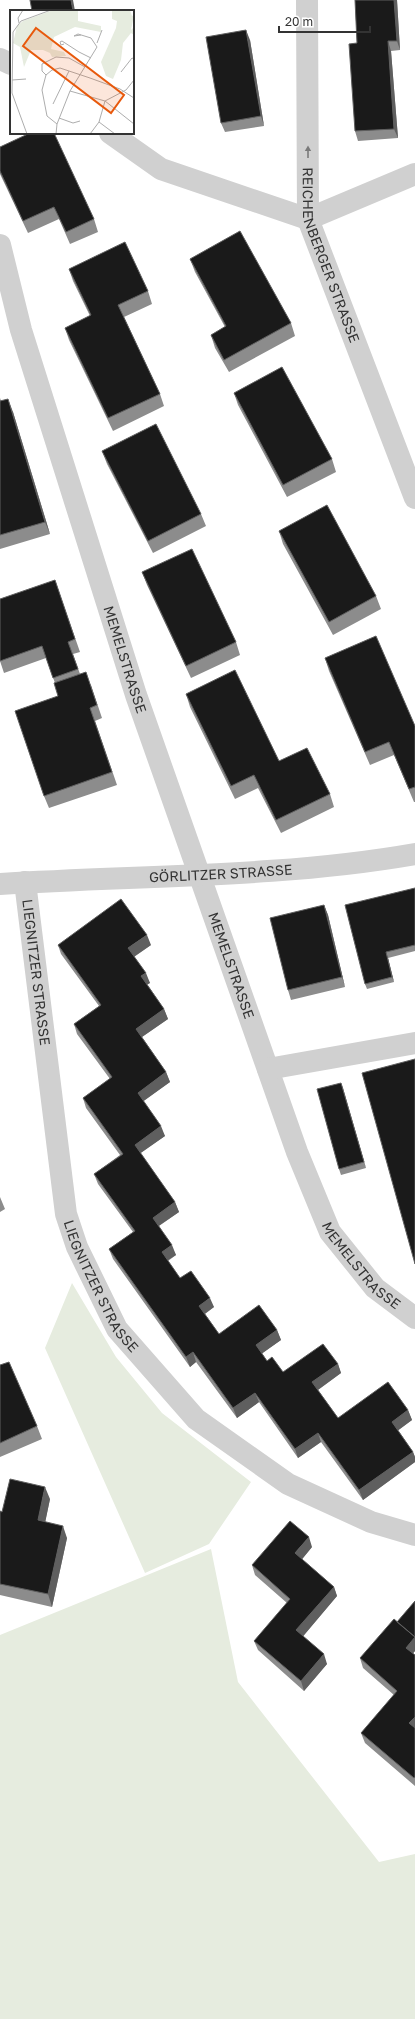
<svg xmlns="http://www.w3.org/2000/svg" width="415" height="2019" viewBox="0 0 415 2019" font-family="'Golos Text',sans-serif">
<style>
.green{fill:#e6ecdf}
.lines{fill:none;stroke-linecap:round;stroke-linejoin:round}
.minor{stroke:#d0d0d0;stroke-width:22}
.wall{fill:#8c8c8c}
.shaded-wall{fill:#5f5f5f}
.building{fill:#1a1a1a;stroke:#5f5f5f}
.oneway{fill:#7a7a7a}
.labels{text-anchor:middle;stroke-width:4;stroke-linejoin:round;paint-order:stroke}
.street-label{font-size:14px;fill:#333;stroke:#fff}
.inset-road{fill:none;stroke:#adadad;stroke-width:1}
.view{fill:#e8590c;fill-opacity:0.15;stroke:#e8590c;stroke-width:2}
.inset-edge{fill:none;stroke:#333;stroke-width:2}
</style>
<rect width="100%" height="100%" fill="#fff"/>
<path class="green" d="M72,1283L116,1357L162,1413L251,1482L209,1544L145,1573L45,1348Z
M211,1549L238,1682L379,1862L415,1854V2019H0V1635Z"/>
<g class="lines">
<g class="minor">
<path id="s1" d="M307,0L308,219L415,498"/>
<path d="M0,59L11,64"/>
<path d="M110,133L161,169L308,219L415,174"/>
<path id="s2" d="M0,245L21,330L136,695L297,1152L330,1232L375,1288L415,1318"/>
<path id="s3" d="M25,882L66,1214L77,1247L117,1329L196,1419L288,1484L371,1522L415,1535"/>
<path id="s4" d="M0,884C138,875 278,878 415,854"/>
<path d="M268,1069L415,1043"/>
</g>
</g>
<path class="wall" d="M355,0H397L400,50L391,51L398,138L358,141L355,131L357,43Z
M250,40L264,126L225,132L221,123Z
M0,147L94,219L98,232L70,244L59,219L28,233L0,174Z
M190,259L291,323L295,336L229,372L215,348L211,335L225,327L195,272Z
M69,269L148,291L152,304L124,317L160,394L164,406L113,431L69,340L65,328L90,316L73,281Z
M234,393L332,459L336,472L287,497L238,405Z
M0,398L1,401L13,412L50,534L0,549Z
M102,451L201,514L206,526L153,553L107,464Z
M279,531L376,596L381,609L333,635L283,544Z
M142,572L236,642L240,655L191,678L147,585Z
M55,580L80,652L73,654L80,674L91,685L102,718L95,721L117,785L49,808L44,796L58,696L55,683L46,658L4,673L0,661Z
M325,658L415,726V802H414L394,755L370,765L329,671Z
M186,694L279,761L330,794L334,807L281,833L258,788L235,799L190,707Z
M415,888V951L388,958L394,982L367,989L365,984Z
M324,905L328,915L345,987L291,1000L288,990Z
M58,945H151L134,957L150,983L147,984L164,1009L168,1019L142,1037L166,1072L170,1082L143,1101L165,1136L140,1153L175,1202L179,1212L159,1226L176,1255L168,1261L180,1278L214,1307L205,1314L219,1334L277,1330L281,1340L262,1353L267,1361L283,1372L338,1364L341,1373L318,1390L338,1418L408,1410L412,1420L398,1430L413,1452L415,1457V1462L363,1500L321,1442L298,1458L259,1402L237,1418L196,1362L190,1367L113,1259L109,1249L133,1232L98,1184L94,1174L120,1155L86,1108L83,1098L110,1079L77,1034L74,1024L99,1006L61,954Z
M341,1083L366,1168L341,1175L339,1169Z
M0,1197L5,1209L0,1212Z
M0,1365L37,1426L42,1439L0,1457Z
M50,1499L45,1522L67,1538L52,1607L0,1595V1511L2,1512Z
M312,1547L302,1559L334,1587L337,1596L303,1636L327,1664L304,1691L258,1650L254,1641L287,1603L255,1575L252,1565Z
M415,1601V1651L413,1653L415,1655V1786L365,1743L361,1733L394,1695L363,1668L360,1658L397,1622Z"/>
<path class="shaded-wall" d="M71,0H73L75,11H73Z
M394,0H397L400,50L397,41Z
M246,30L250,40L264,126L261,116Z
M388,41L391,51L398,138L394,129Z
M8,399L13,412L50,534L45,522Z
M324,905L328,915L345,987L342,977Z
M147,935L151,945L132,958L128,948Z
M386,952L388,958L394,982L392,977Z
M146,973L150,983L145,986L141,976Z
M164,1009L168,1019L139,1039L136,1029Z
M166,1072L170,1082L141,1103L138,1093Z
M341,1083L343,1088L366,1168L364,1162Z
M161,1126L165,1136L138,1155L135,1145Z
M175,1202L179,1212L157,1227L153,1218Z
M172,1245L176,1255L165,1262L162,1252Z
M210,1298L214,1307L203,1315L199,1306Z
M277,1330L281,1340L260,1355L256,1345Z
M193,1352L196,1362L190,1367L186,1357Z
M338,1364L341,1373L315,1392L312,1382Z
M255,1393L259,1402L237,1418L233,1408Z
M408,1410L412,1420L396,1432L392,1422Z
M318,1433L321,1442L298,1458L295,1449Z
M413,1452L415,1457V1462L363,1500L359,1490Z
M45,1487L50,1499L43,1533L38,1520Z
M63,1526L67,1538L52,1607L48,1594Z
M309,1537L312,1547L299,1563L295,1553Z
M334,1587L337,1596L300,1640L296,1630Z
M415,1637V1651L410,1657L406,1648Z
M324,1654L327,1664L304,1691L301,1681Z
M415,1717V1731L409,1723Z"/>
<path class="building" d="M30,0H71L73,11H32Z
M355,0H394L397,41H388L394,129L355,131L349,44L357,43Z
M246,30L261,116L221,123L206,37Z
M30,133H54L94,219L66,232L54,207L23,221L0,171V147Z
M240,231L291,323L224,360L211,335L226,326L190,259Z
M125,242L148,291L118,305L160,394L108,418L65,328L91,315L69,269Z
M282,367L332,459L283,485L234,393Z
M8,399L45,522L0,535V401Z
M156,424L201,514L148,541L102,451Z
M327,505L376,596L329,622L279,531Z
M192,549L236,642L186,666L142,572Z
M55,580L75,639L68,642L78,669L53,678L42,646L0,661V599Z
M376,636L415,726V787L409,789L389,742L365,752L325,658Z
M235,670L279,761L307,748L330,794L276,820L254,775L231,786L186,694Z
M86,672L97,705L90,708L112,772L44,796L15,711L58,696L54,683Z
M415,888V945L386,952L392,977L365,984L345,905Z
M121,899L147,935L128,948L146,973L141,976L164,1009L136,1029L166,1072L138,1093L161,1126L135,1145L175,1202L153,1218L172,1245L162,1252L180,1278L191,1271L210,1298L199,1306L219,1334L259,1305L277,1330L256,1345L267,1361L272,1357L283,1372L323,1344L338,1364L312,1382L338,1418L388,1382L408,1410L392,1422L413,1452L359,1490L318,1433L295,1449L255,1393L233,1408L193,1352L186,1357L109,1249L135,1231L94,1174L123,1154L83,1098L112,1077L74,1024L101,1005L58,945Z
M324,905L342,977L288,990L270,918Z
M415,1059V1264L362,1073Z
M341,1083L364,1162L339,1169L317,1089Z
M9,1362L37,1426L0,1443V1365Z
M10,1479L45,1487L38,1520L63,1526L48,1594L0,1584V1511L2,1512Z
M290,1521L309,1537L295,1553L334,1587L296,1630L324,1654L301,1681L254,1641L290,1599L252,1565Z
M415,1601V1637L397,1622Z
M394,1619L415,1637L406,1648L415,1655V1717L409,1723L415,1728V1777L414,1778L361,1733L397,1691L360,1658Z"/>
<defs><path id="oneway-solid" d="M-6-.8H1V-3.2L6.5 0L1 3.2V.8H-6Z"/></defs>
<use class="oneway" href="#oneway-solid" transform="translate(308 152) rotate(-90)"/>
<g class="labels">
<g class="street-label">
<text dy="5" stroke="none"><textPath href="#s1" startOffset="259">REICHENBERGER STRASSE</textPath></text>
<text dy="5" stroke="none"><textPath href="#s2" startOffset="433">MEMELSTRASSE</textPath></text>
<text dy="5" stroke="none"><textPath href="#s4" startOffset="221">GÖRLITZER STRASSE</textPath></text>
<text dy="5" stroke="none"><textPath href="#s2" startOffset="757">MEMELSTRASSE</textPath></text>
<text dy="5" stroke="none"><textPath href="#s3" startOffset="91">LIEGNITZER STRASSE</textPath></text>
<text dy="5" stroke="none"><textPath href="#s2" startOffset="1087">MEMELSTRASSE</textPath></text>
<text dy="5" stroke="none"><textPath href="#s3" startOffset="415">LIEGNITZER STRASSE</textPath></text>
</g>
</g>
<g transform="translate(10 10)">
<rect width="124" height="124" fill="#fff"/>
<path d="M43,0H68V11L91,16V22L65,17L44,27L41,39L54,42L56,46L42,47L40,43L33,40H21L14,57L10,37L3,33L7,16L13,11ZM102,0H120L122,6L124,5L121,20L124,17V25L121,23L113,33L111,50L103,69L96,66L91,52L106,18L107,11L102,9Z" fill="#e6ecdf"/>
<path class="inset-road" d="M9,13L8,8L13,0M87,33L92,20M54,34L51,35L50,32L52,31L69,42M69,42L81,48M111,62L122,48L124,49M36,65L32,61V54L46,47L59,48L75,57M2,70L16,69M60,81L95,91L124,114M43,94L59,61M49,108L63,113L70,111M89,112L105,124M47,114L37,106L32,80L36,65L42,60L50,58L80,68L110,79L124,88M17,124L2,83L3,22L11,11L41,0M46,124L47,114L60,81L87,37L81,28L68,24L64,26L71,25M80,124L89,112L95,91L116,80L124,70"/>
<path class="view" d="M26,18L114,85L101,103L13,36Z"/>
<rect width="124" height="124" class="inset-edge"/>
</g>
<path d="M279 26v6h91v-6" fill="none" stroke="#333333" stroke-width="2"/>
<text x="285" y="26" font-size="12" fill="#333333" stroke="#ffffff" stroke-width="3" paint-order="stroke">20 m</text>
</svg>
